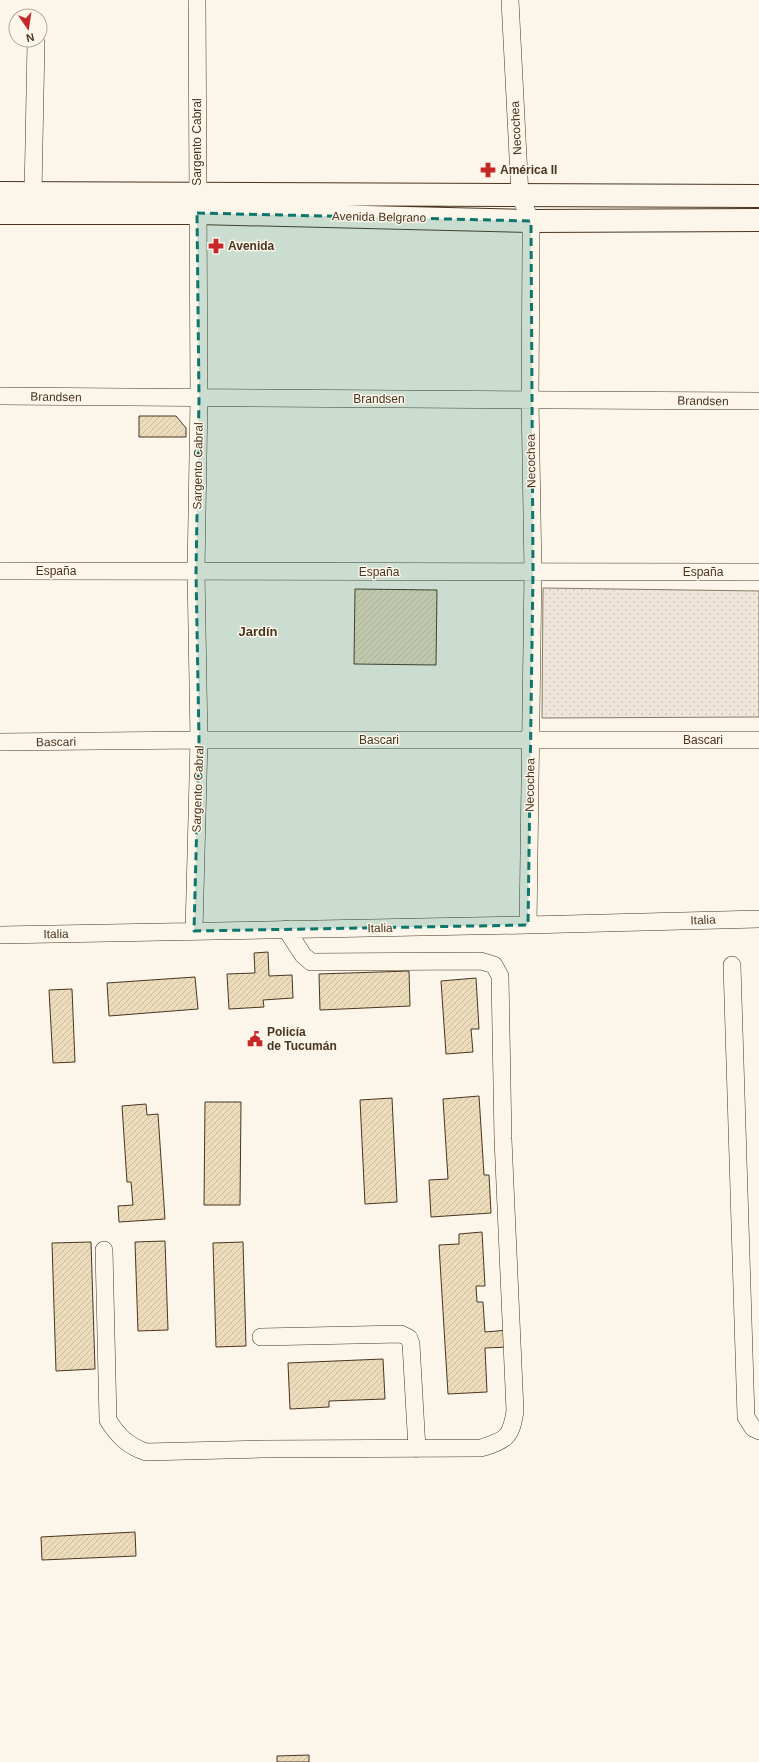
<svg xmlns="http://www.w3.org/2000/svg" width="759" height="1762" viewBox="0 0 759 1762" font-family="Helvetica,sans-serif">
<style>
.park{fill:url(#park-dots);stroke:#887966}
.building{fill:url(#building-hatch);stroke:#4a3520}
.lines{fill:none;stroke-linecap:round;stroke-linejoin:round}
.minor-casing{stroke:#4a3520;stroke-width:18}
.major-casing{stroke:#4a3520;stroke-width:24}
.minor{stroke:#fbf6e9;stroke-width:17}
.major{stroke:#fbf6e9;stroke-width:22}
.marked{fill:#0f766e;fill-opacity:0.2;stroke:#0f766e;stroke-width:3;stroke-dasharray:8 5;stroke-linejoin:round}
.labels{text-anchor:middle;stroke-width:3;stroke-linejoin:round;paint-order:stroke}
.street-label{font-size:12px;fill:#4a3520;stroke:#fbf6e9}
.poi-label{font-size:12px;font-weight:bold;fill:#4a3520;stroke:#fbf6e9;text-anchor:start}
.neighbourhood-label{font-size:13px;font-weight:bold;fill:#4a3520;stroke:#fbf6e9}
</style>
<defs>
<pattern id="park-dots" width="8" height="8" patternUnits="userSpaceOnUse"><rect width="8" height="8" fill="#ede6d9"/><path d="M2 2h.1M6 6h.1" fill="none" stroke="#cdc6ba" stroke-width="1.8" stroke-linecap="round"/></pattern>
<pattern id="building-hatch" width="6" height="6" patternUnits="userSpaceOnUse"><rect width="6" height="6" fill="#ecdcbc"/><path d="M-1 1l2-2M0 6l6-6M5 7l2-2" fill="none" stroke="#ccbda1"/></pattern>
</defs>
<rect width="100%" height="100%" fill="#fbf6e9"/>
<path class="park" d="M543,588L759,591V717L542,718Z"/>
<path class="building" d="M139,416H176L186,428V437H139Z
M355,589L437,590L436,665L354,664Z
M268,952L269,976L292,975L293,998L263,1000L264,1007L229,1009L227,974L255,973L254,953Z
M409,971L410,1006L320,1010L319,974Z
M195,977L198,1009L109,1016L107,983Z
M476,978L479,1029H471L473,1052L446,1054L441,981Z
M72,989L75,1062L53,1063L49,990Z
M479,1096L484,1175H489L491,1213L431,1217L429,1180L448,1179L443,1099Z
M392,1098L397,1202L365,1204L360,1100Z
M205,1102H241L240,1205H204Z
M146,1104L147,1115L158,1114L165,1219L119,1222L118,1206L133,1205L131,1182H127L122,1106Z
M482,1232L485,1286H476L477,1302H483L485,1332L509,1330L510,1347L485,1348L487,1392L448,1394L439,1245L459,1244V1234Z
M165,1241L168,1330L138,1331L135,1242Z
M91,1242L95,1369L56,1371L52,1243Z
M243,1242L246,1346L216,1347L213,1243Z
M383,1359L385,1399L329,1401V1407L290,1409L288,1363Z
M135,1532L136,1556L42,1560L41,1537Z
M309,1755V1762H277V1756Z"/>
<g class="lines">
<defs>
<path id="minor" d="M510,0L520,196L531,221V246L530,399L533,572L528,925
M33,193L36,43
M0,396C253,400 506,399 759,401
M0,571L759,572
M0,742L199,740H759
M194,931L199,740L196,572L199,399L197,0
M0,935L528,925L759,919
M732,965L746,1417L753,1428L759,1431
M104,1250L108,1420C118,1436 128,1446 146,1452L263,1449L481,1448C506,1440 511,1438 515,1411L503,1139L500,976L494,965L481,961L311,962L303,955L286,929
M261,1337L401,1334L409,1338L411,1344L417,1449"/>
<path id="major" d="M0,193L759,196
M0,213H197L531,221L759,220"/>
</defs>
<use href="#minor" class="minor-casing"/>
<use href="#major" class="major-casing"/>
<use href="#minor" class="minor"/>
<use href="#major" class="major"/>
</g>
<path class="marked" d="M197,213L531,221L533,572L528,925L194,931L199,740L196,572L199,399Z"/>
<defs>
<symbol id="pharmacy-bare" viewBox="-9 -9 18 18"><path d="M-2-6h4v4h4v4h-4v4h-4v-4h-4v-4h4Z" fill="#c62828" stroke="#fbf6e9" stroke-width="2.5" paint-order="stroke"/></symbol>
<symbol id="civic-bare" viewBox="-9 -9 18 18"><path d="M-.6-6.5H3V-4.5H.6V-3L4-1V1h2V6H-6V1h2V-1L-.6-3ZM-1.2 2.5V6h2.4V2.5Z" fill="#c62828" stroke="#fbf6e9" stroke-width="2.5" paint-order="stroke"/></symbol>
</defs>
<g fill-rule="evenodd">
<use href="#pharmacy-bare" x="477" y="159" width="22" height="22"/>
<use href="#pharmacy-bare" x="205" y="235" width="22" height="22"/>
<use href="#civic-bare" x="244" y="1028" width="22" height="22"/>
</g>
<g class="labels">
<g class="street-label">
<text transform="translate(516 128) rotate(-93)" y="4">Necochea</text>
<text transform="translate(197 142) rotate(-90)" y="4">Sargento Cabral</text>
<text transform="translate(379 217) rotate(1)" y="4">Avenida Belgrano</text>
<text transform="translate(56 397) rotate(1)" y="4">Brandsen</text>
<text x="379" y="403">Brandsen</text>
<text transform="translate(703 401) rotate(1)" y="4">Brandsen</text>
<text transform="translate(531 461) rotate(-91)" y="4">Necochea</text>
<text transform="translate(198 466) rotate(-89)" y="4">Sargento Cabral</text>
<text x="56" y="575">España</text>
<text x="379" y="576">España</text>
<text x="703" y="576">España</text>
<text x="379" y="744">Bascari</text>
<text x="703" y="744">Bascari</text>
<text transform="translate(56 742) rotate(-1)" y="4">Bascari</text>
<text transform="translate(530 785) rotate(-89)" y="4">Necochea</text>
<text transform="translate(198 789) rotate(-88)" y="4">Sargento Cabral</text>
<text transform="translate(703 920) rotate(-2)" y="4">Italia</text>
<text transform="translate(380 928) rotate(-1)" y="4">Italia</text>
<text transform="translate(56 934) rotate(-1)" y="4">Italia</text>
</g>
<g class="poi-label">
<text x="500" y="174">América II</text>
<text x="228" y="250">Avenida</text>
<text x="267" y="1036">Policía<tspan x="267" dy="14">de Tucumán</tspan></text>
</g>
<g class="neighbourhood-label">
<text x="258" y="636">Jardín</text>
</g>
</g>
<g transform="translate(28 28) rotate(167)"><circle r="19" fill="#fbf6e9" stroke="#b4a999"/>
<path d="M0-3L7 15L0 10L-7 15Z" fill="#c62828"/>
<text y="-6" font-size="11" font-weight="bold" text-anchor="middle" fill="#4a3520">N</text>
</g>
</svg>
